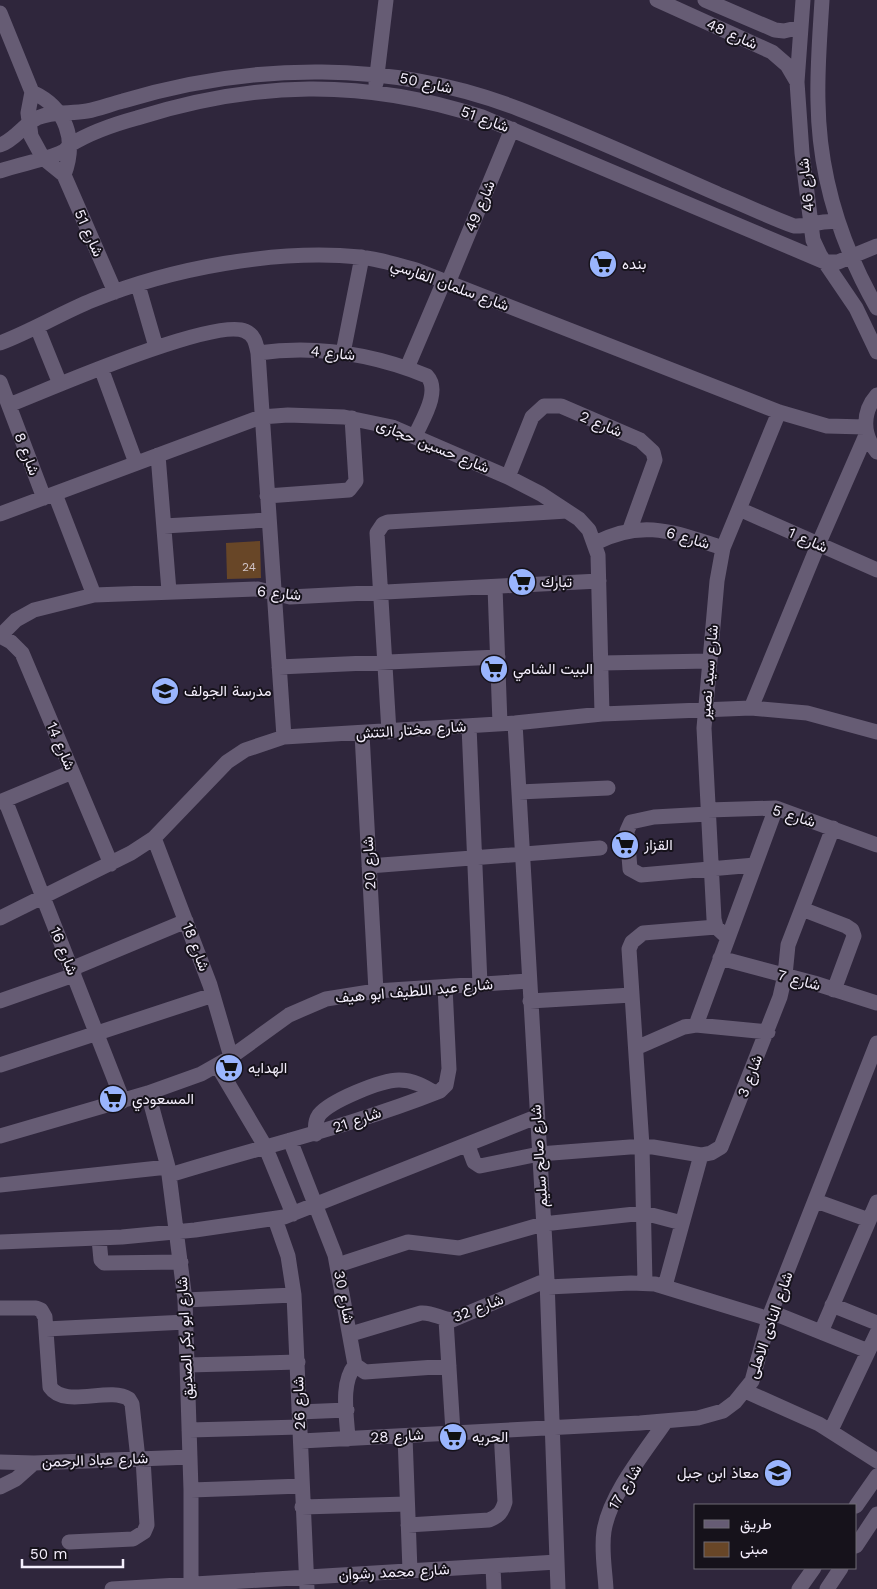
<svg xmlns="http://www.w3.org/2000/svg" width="877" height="1589" viewBox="0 0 877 1589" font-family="'Work Sans',Vazirmatn,sans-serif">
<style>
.building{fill:#684627}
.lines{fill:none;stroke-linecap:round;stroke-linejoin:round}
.minor{stroke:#665c74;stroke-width:15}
.labels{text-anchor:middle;stroke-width:4;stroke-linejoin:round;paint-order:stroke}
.number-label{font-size:12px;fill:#d1c4c7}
.street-label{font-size:15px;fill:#f4eefc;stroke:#16121b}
.poi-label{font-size:15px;fill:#f4eefc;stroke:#16121b;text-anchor:start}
</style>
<rect width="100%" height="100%" fill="#2f263c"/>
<path class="building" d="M260,541L261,578L227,579L226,543Z"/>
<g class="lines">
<path class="minor" d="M657,0L772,52L787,65L797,82
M705,0L775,30L784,31L801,27
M803,0L797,82L802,153L813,240L820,255L856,308L877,352
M822,0C820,34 817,68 818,102C819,175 841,245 877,308
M0,13L32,92L28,113L31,136L43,158L64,175L115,292
M376,83L386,0
M32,92C67,108 77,140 64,175
M0,145C15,140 23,125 37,118C53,111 70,114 87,111C99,109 111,104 123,101C252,62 393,60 519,109C587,135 654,166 720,195C745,205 769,217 794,226C810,227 822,219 838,222
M0,171C16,165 49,159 62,152C65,151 67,148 70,145C89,133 115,124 137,118C255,81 363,78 482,117L825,262H838L877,246
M448,283L512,129
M138,285L156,347
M37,327L60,384
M0,343C32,331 61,313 93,300C172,268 275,249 360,257C379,259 398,265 416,270L779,412L827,426L865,427
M258,353C316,345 373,354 427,376C441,391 422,420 415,436
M343,353L362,257
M101,368L136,463
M407,368L444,281
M0,382L44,498
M877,395C862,412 862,435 877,452
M9,405C47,390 214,317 245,331C255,335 256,344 258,353L284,737
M158,455L169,591
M508,477L532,417L544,406H561L640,440L653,452L655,460L630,529
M55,494L94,595
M267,496L349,490L356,481L352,418
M739,509L877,570
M0,514L261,417L288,415L344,417L392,427L508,477L541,494L579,519L589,530L598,555L602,714
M164,526L269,520
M595,543C644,518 675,533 723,548
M495,587L500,724
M0,636L16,620L34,610L94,595L258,589L290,597L599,581
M0,636L11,642L22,653L111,864
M601,663L710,661
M279,667L498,657
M751,708L818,545L866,435
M515,723L547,1280L558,1589
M469,726L480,984
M389,732L377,533L383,524L388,522L567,511
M362,734L376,991
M519,792L608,788
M5,800L123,1101
M0,802L72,772
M708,810L776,808L877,845
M708,814L654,817L631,822L627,831L630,869L641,875L755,865
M154,838L210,985L231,1057
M369,866L600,848
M802,909L846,926L852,930L854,936L834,990
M0,918L131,853L154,838L227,762L245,750L284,737L515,723L602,714L751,708L807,713L877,732
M728,938L716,927L714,919L704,728L717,581L723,548L779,412
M720,958L814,983L877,1003
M71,969L186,921
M0,1001L74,975
M530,1001L632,995
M696,1025L776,808
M636,1048L684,1027L696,1025L768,1032
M0,1065L213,995
M217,1065L265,1146L293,1214
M148,1093L168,1167L185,1300L191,1490V1586
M316,1134C315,1128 315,1121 319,1115C330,1101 381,1080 399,1080C413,1080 424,1086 435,1093
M0,1136L148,1093L201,1074L231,1057L289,1015L326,999L376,991L529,981
M290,1140L335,1255L355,1365L365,1372L449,1366
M468,1146L474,1162L480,1166L539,1154L630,1147H653L701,1155L711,1153L721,1147L780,997L785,975L788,945L833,828
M170,1175C260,1147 352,1126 440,1091L446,1085L449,1069L445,987
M0,1185L168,1167
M816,1201L869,1220
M275,1219L288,1256L294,1295L307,1589
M99,1239L101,1260L104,1263L181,1262
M0,1242L122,1237L195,1230L284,1217L536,1117
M338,1265L408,1242L459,1248L543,1224L644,1213L682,1223
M645,1283L642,1146L629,949L632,942L643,933L716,927
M665,1286L701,1155
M548,1287L631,1283L655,1284L769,1319
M185,1300L294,1295
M832,1305L877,1323
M0,1308H36L41,1310L45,1317L50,1387C65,1409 109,1386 129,1399L132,1404L138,1459
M771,1312L868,1351
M446,1320L453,1432
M46,1329L186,1322
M821,1332L877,1202
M351,1334L421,1313C433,1312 440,1319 452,1320L547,1280
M187,1365L298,1362
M745,1391L819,1424L877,1461
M299,1412L347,1410
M189,1430L300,1427
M831,1430L877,1333
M405,1436L410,1571
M348,1439C347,1416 340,1384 355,1365
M301,1441L640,1423L698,1418L723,1411L735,1402L752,1381L771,1312L877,1043
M0,1462L34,1463L190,1457
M0,1487L16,1479L34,1463
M191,1490L302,1486
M856,1506L877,1476
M302,1507L407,1504
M408,1525L489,1520C499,1516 502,1512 505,1502L501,1431
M69,1542L133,1539L144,1532L147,1525L143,1459
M856,1546L877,1514
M493,1567L494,1589
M112,1589L557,1562
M606,1589C605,1570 601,1550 604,1531C610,1494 645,1452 666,1421
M799,1589L814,1568
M827,1589L841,1568"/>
</g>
<defs>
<symbol id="supermarket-disc" viewBox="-11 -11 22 22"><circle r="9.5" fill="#9ab5fd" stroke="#16121b"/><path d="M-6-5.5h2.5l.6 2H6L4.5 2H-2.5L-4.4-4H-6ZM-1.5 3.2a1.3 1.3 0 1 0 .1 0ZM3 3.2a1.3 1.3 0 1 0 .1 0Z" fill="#111"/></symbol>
<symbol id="school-disc" viewBox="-11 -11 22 22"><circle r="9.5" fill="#9ab5fd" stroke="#16121b"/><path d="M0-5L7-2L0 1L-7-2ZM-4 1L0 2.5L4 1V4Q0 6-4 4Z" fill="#111"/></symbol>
</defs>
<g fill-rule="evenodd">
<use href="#supermarket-disc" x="587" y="248" width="32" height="32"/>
<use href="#supermarket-disc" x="506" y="566" width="32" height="32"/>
<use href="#supermarket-disc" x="478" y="653" width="32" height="32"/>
<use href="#school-disc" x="149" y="675" width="32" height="32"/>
<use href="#supermarket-disc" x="609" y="829" width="32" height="32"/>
<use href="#supermarket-disc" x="213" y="1052" width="32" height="32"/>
<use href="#supermarket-disc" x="97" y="1083" width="32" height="32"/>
<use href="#supermarket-disc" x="437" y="1421" width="32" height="32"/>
<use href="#school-disc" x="762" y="1457" width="32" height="32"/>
</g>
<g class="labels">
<g class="number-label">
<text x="249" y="571">24</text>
</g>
<g class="street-label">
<text transform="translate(732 34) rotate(24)" y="5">شارع 48</text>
<text transform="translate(426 83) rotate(12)" y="5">شارع 50</text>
<text transform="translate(485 119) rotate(20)" y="5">شارع 51</text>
<text transform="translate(806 185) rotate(-96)" y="5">شارع 46</text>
<text transform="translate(480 206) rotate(-67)" y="5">شارع 49</text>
<text transform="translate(89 233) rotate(66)" y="5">شارع 51</text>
<text transform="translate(450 285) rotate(20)" y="5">شارع سلمان الفارسي</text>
<text transform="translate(333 353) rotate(6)" y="5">شارع 4</text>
<text transform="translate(601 424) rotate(23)" y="5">شارع 2</text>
<text transform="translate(433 446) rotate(22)" y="5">شارع حسين حجازى</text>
<text transform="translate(27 454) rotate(69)" y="5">شارع 8</text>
<text transform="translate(688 538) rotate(16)" y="5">شارع 6</text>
<text transform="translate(808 540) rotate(24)" y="5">شارع 1</text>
<text transform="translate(279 593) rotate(6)" y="5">شارع 6</text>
<text transform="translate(709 672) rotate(-85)" y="5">شارع سيد نصير</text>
<text transform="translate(411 730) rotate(-4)" y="5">شارع مختار التتش</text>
<text transform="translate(61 746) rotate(67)" y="5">شارع 14</text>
<text transform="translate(794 816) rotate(17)" y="5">شارع 5</text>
<text transform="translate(369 863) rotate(-93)" y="5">شارع 20</text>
<text transform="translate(196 947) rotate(69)" y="5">شارع 18</text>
<text transform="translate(64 951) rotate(68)" y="5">شارع 16</text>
<text transform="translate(799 980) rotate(15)" y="5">شارع 7</text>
<text transform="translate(414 991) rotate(-5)" y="5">شارع عبد اللطيف ابو هيف</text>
<text transform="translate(750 1076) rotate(-69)" y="5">شارع 3</text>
<text transform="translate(357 1120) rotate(-19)" y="5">شارع 21</text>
<text transform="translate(539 1156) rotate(-94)" y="5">شارع صالح سليم</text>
<text transform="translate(344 1297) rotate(79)" y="5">شارع 30</text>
<text transform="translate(478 1308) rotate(-21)" y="5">شارع 32</text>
<text transform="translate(770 1325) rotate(-71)" y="5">شارع النادى الاهلى</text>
<text transform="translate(185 1338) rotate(-93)" y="5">شارع ابو بكر الصديق</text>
<text transform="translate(299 1403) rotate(-92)" y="5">شارع 26</text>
<text transform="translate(397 1436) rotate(-3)" y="5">شارع 28</text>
<text transform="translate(95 1460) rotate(-2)" y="5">شارع عباد الرحمن</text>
<text transform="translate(625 1487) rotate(-59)" y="5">شارع 17</text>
<text transform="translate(394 1572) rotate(-3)" y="5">شارع محمد رشوان</text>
</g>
<g class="poi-label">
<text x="622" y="269">بنده</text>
<text x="541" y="587">تبارك</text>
<text x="513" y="674">البيت الشامي</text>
<text x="184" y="696">مدرسة الجولف</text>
<text x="644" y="850">القزاز</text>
<text x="248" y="1073">الهدايه</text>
<text x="132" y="1104">المسعودي</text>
<text x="472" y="1442">الحريه</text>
<text x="759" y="1478" text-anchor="end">معاذ ابن جبل</text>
</g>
</g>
<rect x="694" y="1504" width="162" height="65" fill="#16121b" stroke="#6f6a75"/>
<rect x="704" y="1520" width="25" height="8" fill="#665c74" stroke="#6f6a75"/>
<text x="740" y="1529" font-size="15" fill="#f4eefc">طريق</text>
<rect x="704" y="1542" width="25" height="15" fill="#684627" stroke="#6f6a75"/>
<text x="740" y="1554" font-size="15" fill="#f4eefc">مبنى</text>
<path d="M22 1559v8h101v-8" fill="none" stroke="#f4eefc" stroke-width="2.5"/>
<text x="30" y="1559" font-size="15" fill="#f4eefc" stroke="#16121b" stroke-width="4" paint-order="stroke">50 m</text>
</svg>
